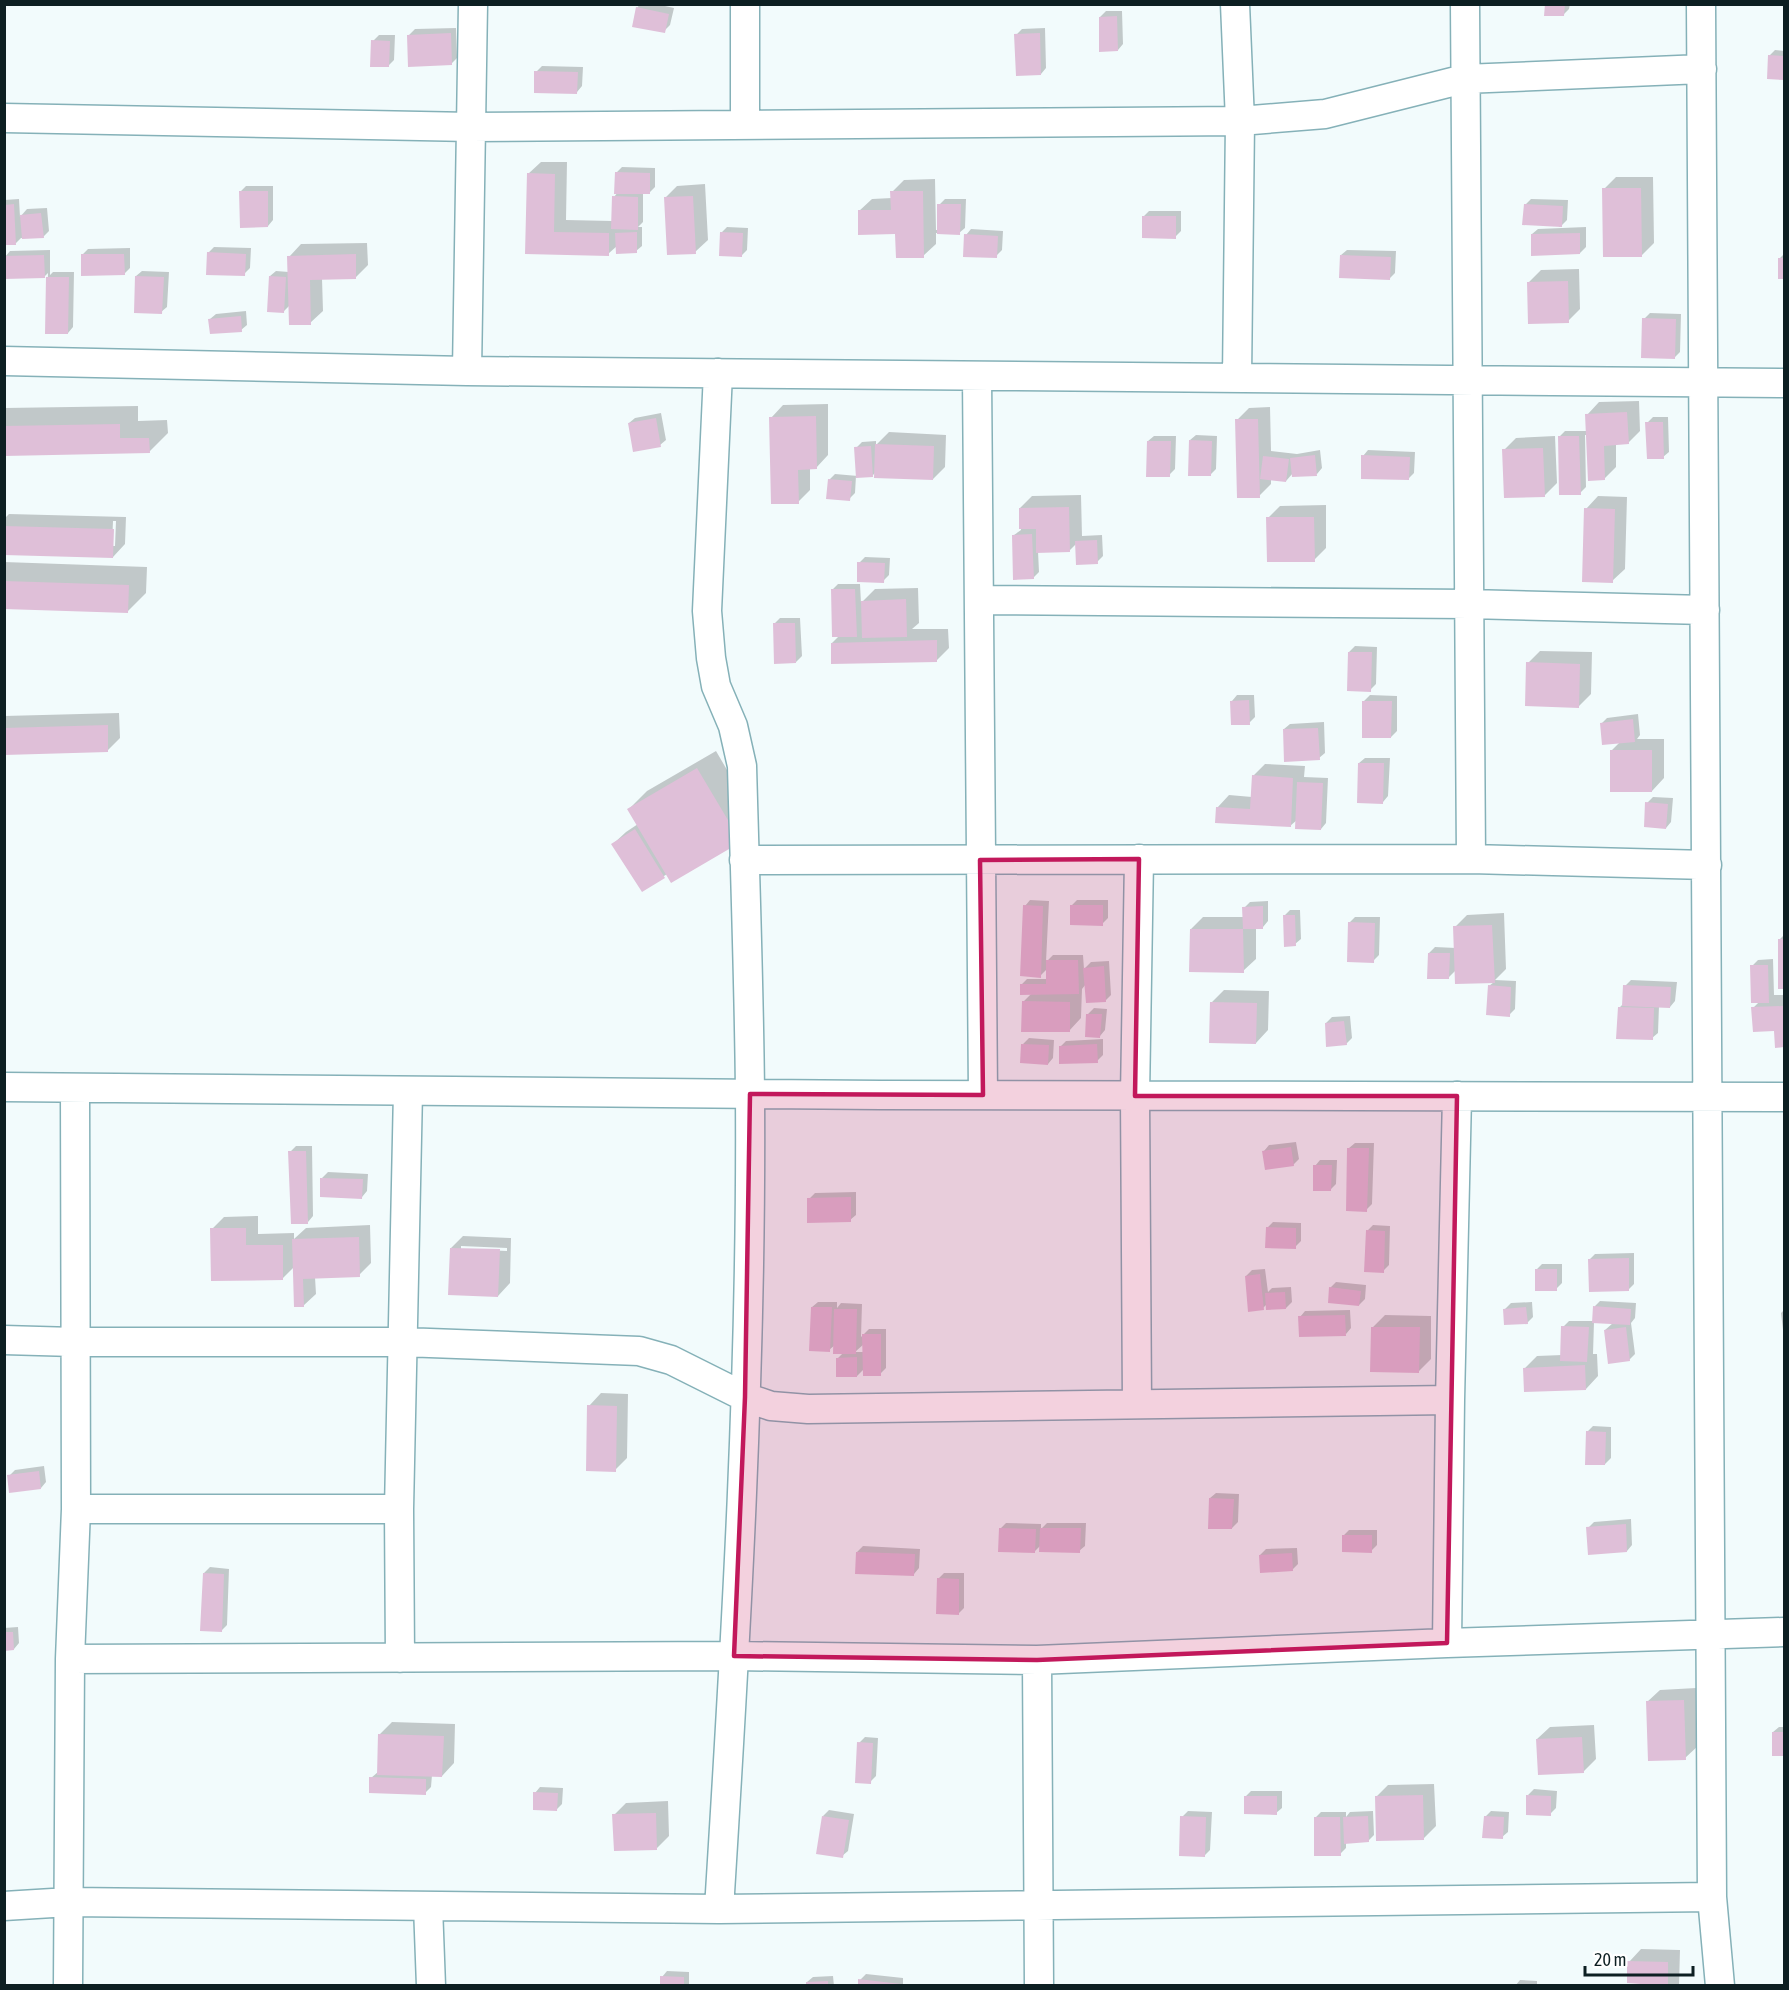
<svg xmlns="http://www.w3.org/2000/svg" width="1789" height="1990" viewBox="0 0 1789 1990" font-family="'Asap Condensed',sans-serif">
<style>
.shadow{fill:#0003;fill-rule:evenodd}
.building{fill:#dfbfd8}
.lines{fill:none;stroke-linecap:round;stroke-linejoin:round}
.street-casing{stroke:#85b1b8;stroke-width:31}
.street{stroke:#fff;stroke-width:28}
.marked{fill:#c2185b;fill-opacity:0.2;stroke:#c2185b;stroke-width:4.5;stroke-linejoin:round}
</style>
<rect width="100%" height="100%" fill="#f2fbfc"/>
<path class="shadow" d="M640,4H656L674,8L670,25L664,31L637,8Z
M1546,4H1570L1569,9L1564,14Z
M1106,11H1122L1123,44L1118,50L1100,17Z
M456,28L457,58L451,64L409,35L415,29Z
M1045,28L1046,68L1041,74L1016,35L1022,29Z
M379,35H395L394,60L388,66L373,41Z
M1775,50L1784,51V79L1768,78L1769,56Z
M542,66L583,67L582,86L577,92L536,72Z
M541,162H567L566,220L613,221L614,197L618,192L616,173L622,167L655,168V187L649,193H643V222L638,227H642V246L636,251L617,246L608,254L527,253L528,174Z
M1616,177H1653L1654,243L1641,256L1604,189Z
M935,179L936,230H938L939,205L945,199H966L965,228L959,233H936V244L923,256L896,233L859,211L872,199L892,198V192L904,180Z
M705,184L708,240L695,252L665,198L677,186Z
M246,186H273V220L268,226L240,192Z
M19,199L20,217L27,209L47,208L49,231L43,237L21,238L16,243L4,244V200Z
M1531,199L1568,200L1567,220L1560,227L1525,205Z
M1149,211H1181V231L1175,237L1144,216Z
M727,227L748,228L747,250L741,256L721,233Z
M1586,227V247L1580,253L1532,234L1538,229Z
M971,229L1003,231L1002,250L996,256L966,235Z
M367,243L368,265L356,277L322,278L323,311L310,323L290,305L284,311L270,276L276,271L289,272V257L301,244Z
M214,247L251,248L250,268L244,274L208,253Z
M130,248V268L124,274L82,255L88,249Z
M50,250V275L53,272H74L73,327L68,333H46L48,273L44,277L5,257L10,251Z
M1347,250L1396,251L1395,273L1390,278L1341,255Z
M1784,254V278H1780V258Z
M1579,269L1580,309L1568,321L1529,282L1541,270Z
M142,271L169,272L167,307L161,312L136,276Z
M246,311L247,325L241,330L210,319L216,314Z
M1650,313L1681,314L1680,352L1674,358L1644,319Z
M1639,401L1640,431L1628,443L1616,444V467L1604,479L1587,435H1585L1586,487L1580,493L1559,437L1565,431H1587V415L1599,402Z
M828,404V455L816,468H810V490L798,502L771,418L783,405Z
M138,406V421L167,420L168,433L149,452L4,455V408Z
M1270,407L1271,451L1297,454L1320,450L1322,468L1317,474L1293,473L1286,481L1271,479V484L1259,496L1237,420L1249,408Z
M661,413L666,440L660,445L629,423L635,418Z
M1653,417H1668L1669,452L1663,457L1647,423Z
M889,432L946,435L945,467L933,479L876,472L872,476H856L855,493L849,499L829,480L835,474L858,476L856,448L862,442L876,441V445Z
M1196,435L1217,436L1216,469L1210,475L1190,440Z
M1154,436H1176L1175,469L1169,475L1148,441Z
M1555,436L1557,483L1544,496L1504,450L1516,438Z
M1368,450L1415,452L1414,473L1408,479L1363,456Z
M1081,495L1082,536L1102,535L1103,556L1097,562L1076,544L1069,551H1038L1039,572L1033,578L1014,535L1021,530L1020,508L1032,496Z
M1598,496L1627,497L1625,569L1612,581L1586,509Z
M1326,505V548L1314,560L1268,518L1280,506Z
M9,514L126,517L125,544L113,557L4,554V519ZM113,521H116L115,546H112Z
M865,557L890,558L889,575L883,581L859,563Z
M4,562L147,567L146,593L127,612L4,608Z
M838,584H860L861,603L875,589L918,588L919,623L912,629H948L949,648L937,660L832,643L840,635L832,590Z
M780,618H800L802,656L796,662L775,623Z
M1355,646L1377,647L1376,684L1370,690L1349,652Z
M1540,651L1592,652L1591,694L1579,706L1528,663Z
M1237,695H1254L1255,717L1249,723L1232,701Z
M1370,695L1397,696V731L1391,737L1364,701Z
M119,713L120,738L107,751L4,753V716Z
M1638,714L1640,735L1637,739H1664V778L1652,791L1611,751L1620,742L1602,723L1607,718Z
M1324,722L1325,753L1319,758L1284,729L1290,724Z
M716,751L758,823L740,841L667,874L643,890L613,844L626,832L638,824L629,809L647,791Z
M1365,758H1390L1388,796L1383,802L1359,763Z
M1265,764L1305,766L1304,777L1328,778L1326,823L1321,829L1297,820L1290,826L1217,808L1229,795L1252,797L1253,776Z
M1653,797L1673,798L1671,822L1666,828L1647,803Z
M1030,900L1049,901L1046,962L1053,955H1083L1084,969L1091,962L1109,961L1111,995L1105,1001L1086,984L1082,989L1081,1018L1069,1031L1023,1002L1032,993L1021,985L1027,979H1047V969L1040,976L1025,906Z
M1077,900H1108V918L1102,924L1072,905Z
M1268,901V921L1263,927H1256V959L1243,971L1191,929L1203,917H1244V908L1250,902Z
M1290,910H1300L1301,939L1295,944L1284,916Z
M1504,913L1506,969L1495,980L1516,981L1515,1009L1509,1015L1489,986L1494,982L1456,970L1449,977L1429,953L1435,947L1456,948L1455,927L1467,915Z
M1355,917H1380L1379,955L1373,961L1349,923Z
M1784,935V988H1779L1780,939Z
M1773,959L1774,995H1784V1046H1776V1029L1753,1008L1759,1002L1752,966L1758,960Z
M1631,980L1677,982L1675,1001L1670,1007L1659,1006L1658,1033L1652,1038L1619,1008L1624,1003L1625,986Z
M1224,990L1269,991L1268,1030L1256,1043L1212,1002Z
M1094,1008L1107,1009L1105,1030L1100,1036L1088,1014Z
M1350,1016L1352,1038L1346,1044L1326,1023L1332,1017Z
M1029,1038L1054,1040L1053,1058L1048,1064L1023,1044Z
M1103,1039V1055L1097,1061L1060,1047L1066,1041Z
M1296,1142L1299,1159L1293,1165L1264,1151L1269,1145Z
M1355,1143H1374L1372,1204L1366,1210L1349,1148Z
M296,1146H312L313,1216L308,1222L290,1152Z
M1320,1160H1337L1336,1184L1330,1190L1315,1166Z
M328,1172L368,1174L367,1191L362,1197L322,1178Z
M856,1192V1215L850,1220L809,1199L815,1193Z
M258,1216V1234L294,1233V1239L306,1228L370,1225L371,1263L359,1275L315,1277L316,1294L303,1306L294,1267L283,1278L212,1229L224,1217Z
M1273,1222L1301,1223V1241L1295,1247L1267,1228Z
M1373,1225L1390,1226L1389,1265L1383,1271L1367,1231Z
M463,1236L511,1238L510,1283L498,1296L451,1248ZM461,1246L507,1248V1251L461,1249Z
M1634,1253V1284L1628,1290L1589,1260L1595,1254Z
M1542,1264H1562V1283L1556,1289L1536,1270Z
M1265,1269L1268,1292L1272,1288L1291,1287L1292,1302L1286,1308L1267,1304L1263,1308L1246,1276L1252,1270Z
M1336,1282L1366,1285L1365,1299L1359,1305L1330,1288Z
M1600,1301L1636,1303L1635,1318L1631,1323L1635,1354L1629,1360L1605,1330L1613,1323L1594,1322L1593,1354H1597L1598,1376L1586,1389L1525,1368L1537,1356L1562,1355L1563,1327L1569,1321H1594L1595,1306Z
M818,1302H837V1308L841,1303L862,1304L861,1337L869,1329H886V1368L880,1374L864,1369L857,1376L838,1358L844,1352L835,1345L829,1350L812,1307ZM864,1344V1352H855Z
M1532,1302L1533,1317L1527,1323L1505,1309L1511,1303Z
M1350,1310L1351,1328L1346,1334L1300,1317L1305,1311Z
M1784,1310V1330H1783L1781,1313Z
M1385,1315L1431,1316V1359L1419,1371L1373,1327Z
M1784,1364V1390H1783V1365Z
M601,1393L628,1394L627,1458L615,1470L589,1406Z
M1593,1426L1611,1427V1458L1605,1464L1587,1432Z
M44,1466L46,1482L41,1488L9,1476L15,1470Z
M1216,1493L1239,1494L1238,1522L1232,1528L1210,1498Z
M1631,1519L1632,1545L1627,1551L1588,1528L1594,1522Z
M1006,1523L1041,1524V1529L1047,1523H1086L1085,1546L1079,1551L1041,1545L1035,1551L1000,1529Z
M1349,1530H1377V1545L1371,1551L1344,1535Z
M863,1546L920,1549L919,1568L914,1574L857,1552Z
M1297,1548L1298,1564L1292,1570L1260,1555L1266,1549Z
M210,1567L229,1569L227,1625L221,1631L204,1573Z
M944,1573H964V1608L958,1614L938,1579Z
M18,1627L19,1643L14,1649L4,1650V1628Z
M1696,1688L1698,1746L1685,1758L1647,1702L1660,1690Z
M392,1722L455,1724L454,1763L442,1776L432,1775L431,1787L425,1793L371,1778L378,1772L380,1734Z
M1594,1725L1596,1759L1583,1772L1537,1739L1550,1727Z
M1779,1727H1784V1755H1773V1732Z
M865,1737L878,1738L876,1776L870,1782L859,1743Z
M1434,1784L1436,1826L1423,1839L1376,1797L1388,1785Z
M540,1787L563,1788L562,1804L556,1810L535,1793Z
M1534,1789L1557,1791L1556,1808L1550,1814L1528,1795Z
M1251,1791H1282V1808L1276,1813L1246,1796Z
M668,1801L669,1836L657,1848L614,1815L626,1803Z
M829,1810L854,1814L848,1851L842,1856L823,1816Z
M1188,1811L1212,1812L1210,1850L1205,1855L1182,1817Z
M1373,1811L1374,1835L1368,1841L1346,1842V1848L1340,1854L1315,1818L1321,1812H1346V1817L1350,1812Z
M1491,1811L1509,1812L1508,1832L1502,1837L1485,1817Z
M1641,1949L1680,1950L1679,1986H1650V1982L1629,1962Z
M667,1971L689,1972V1986H661L662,1977Z
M866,1974L903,1978V1986H859L860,1980Z
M833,1976L834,1986H807V1982L813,1977Z
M1520,1980L1537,1981V1986H1515Z"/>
<path class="building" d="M1545,4H1565L1564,16H1544Z
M636,7L669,14L665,33L632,27Z
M1117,16L1118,51L1099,52V17Z
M451,33L452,65L408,67L407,35Z
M1040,33L1041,75L1016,76L1014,34Z
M371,40L390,41L389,67H370Z
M1768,55L1784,56V80L1767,79Z
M534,71L578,72L577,94L534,93Z
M615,172L650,173V194H614Z
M527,173L555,174L554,232L609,233V256L525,254Z
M1602,188H1641L1642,257H1603Z
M239,191H268V227L240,228Z
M890,191H923L924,258H896L895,234L858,235V210H891Z
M612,196L638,197V230L611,229Z
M693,196L696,254L667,255L664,197Z
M14,204L16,245H5V205Z
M937,204H961L960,235L937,234Z
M1524,204L1563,206L1562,227L1522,225Z
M41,213L44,238L22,239L20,215Z
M1142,216H1176V239L1142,238Z
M637,232V253L616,254L615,233Z
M720,232L743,233L742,257L719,256Z
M1580,233V254L1531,256V234Z
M964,234L998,236L997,258L963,257Z
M207,252L246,254L245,276L206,275Z
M81,254H124L125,275L81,276Z
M356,254V279L310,280L311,325H289L287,256Z
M44,255L45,278L4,279V256Z
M1340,255L1391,257L1390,280L1339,278Z
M1778,258H1784V279H1778Z
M135,276L164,277L162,314L134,313Z
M269,276L286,277L284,313L267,312Z
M46,277H69L68,334H45Z
M1568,281L1569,323L1528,324L1527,282Z
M241,316L242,332L210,334L208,319Z
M1642,318L1676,319L1675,359L1641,358Z
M1627,412L1629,444L1604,446L1605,480L1588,481L1585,414Z
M816,416L817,469L798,470L799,504H771L769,417Z
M656,418L661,447L633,452L628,423Z
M1235,419H1258L1260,498H1237Z
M1645,422H1663L1664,459H1647Z
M120,424V438H149L150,453L4,456V426Z
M1558,436H1579L1581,495H1559Z
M1189,440L1212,441L1211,476H1188Z
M1147,441H1171L1170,477H1146Z
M875,444L934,446L933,480L874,478Z
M871,446L873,477L856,478L854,447Z
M1543,448L1545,497L1504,498L1502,449Z
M1315,455L1317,476L1292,477L1290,458Z
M1361,455L1410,457L1409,480L1361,479Z
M1263,456L1289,459L1286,482L1260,479Z
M828,479L852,481L850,501L826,499Z
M1069,507L1070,552L1036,553V529H1019V508Z
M1584,508L1615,509L1613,583L1582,582Z
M1266,517H1314L1315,562H1267Z
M4,526L114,529L113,558L4,555Z
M1032,534L1034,579L1013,580L1012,535Z
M1097,540L1098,564L1076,565L1075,541Z
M857,562L885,563L884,583L857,582Z
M4,581L129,585L128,613L4,609Z
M831,589H855L857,637H832Z
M906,599L907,637L862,638L861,601Z
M773,623H795L796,663L774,664Z
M937,640V662L831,664V643Z
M1348,652H1372L1371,692L1347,691Z
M1526,662L1580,664L1579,708L1525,706Z
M1249,700L1250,725H1231L1230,701Z
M1362,701H1392L1391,738H1362Z
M1633,719L1635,742L1602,745L1600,723Z
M108,725V752L4,755V728Z
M1318,728L1320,760L1284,762L1283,729Z
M1610,750H1652V792H1610Z
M1358,763H1384L1383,804L1357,803Z
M697,768L741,842L671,883L627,809Z
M1252,775L1293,778L1291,827L1215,823L1216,807L1250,809Z
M1297,782L1323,783L1321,830L1295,829Z
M1645,802L1668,804L1666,829L1644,827Z
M635,829L665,878L642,892L611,844Z
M1023,905L1043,906L1041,978L1020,976Z
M1070,905H1103V926L1070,925Z
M1263,906V929H1243L1244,973L1189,972L1190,929H1243L1242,907Z
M1283,915H1295L1296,946L1284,947Z
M1348,922L1375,923L1374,963L1347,962Z
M1492,925L1495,983L1455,984L1453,926Z
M1778,939H1784V989H1778Z
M1428,953H1450L1449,979H1427Z
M1046,960H1078L1079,994L1020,995V984H1046Z
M1750,965H1768L1769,1003H1751Z
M1104,966L1106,1002L1086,1003L1083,968Z
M1488,985L1511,987L1510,1017L1486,1015Z
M1623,985L1671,987L1670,1008L1622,1006Z
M1022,1001L1070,1002V1032H1021Z
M1210,1002L1257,1003L1256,1044L1209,1043Z
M1784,1006V1047L1775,1048L1774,1031L1753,1032L1751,1007Z
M1618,1007L1654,1008L1653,1040L1616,1039Z
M1086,1014H1102L1100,1038L1085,1037Z
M1344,1021L1347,1045L1326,1047L1325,1023Z
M1021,1044L1049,1045L1048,1065L1020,1063Z
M1097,1044L1098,1063L1059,1064V1046Z
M1291,1147L1294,1166L1265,1170L1262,1151Z
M1347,1148H1369L1367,1212L1346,1211Z
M288,1151H306L308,1224H291Z
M1313,1165H1332L1331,1191H1313Z
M320,1178L363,1179L362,1199L320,1197Z
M851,1197V1222L807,1223V1198Z
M1266,1227L1296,1228V1249L1265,1248Z
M210,1228H246V1245H283V1280L211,1281Z
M1366,1230L1385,1231L1384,1273L1364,1272Z
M359,1237L360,1277L303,1279L304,1307H294L292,1239Z
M450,1248L500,1249L498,1297L448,1295Z
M1629,1258V1291L1589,1292L1588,1259Z
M1535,1269H1557V1291H1535Z
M1260,1274L1264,1310L1248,1312L1245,1276Z
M1329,1287L1361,1291L1359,1306L1328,1303Z
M1285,1292L1286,1309L1266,1310L1265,1293Z
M1593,1306L1631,1309L1630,1325L1592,1323Z
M811,1307H832L830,1352L809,1351Z
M1526,1307L1528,1324L1504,1325L1503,1309Z
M834,1309H857L856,1354H833Z
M1345,1315L1346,1336L1299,1337L1298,1316Z
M1561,1326L1589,1327L1587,1362L1560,1361Z
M1371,1327H1420L1419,1373L1370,1372Z
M1626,1327L1630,1361L1608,1364L1604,1330Z
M862,1334H881V1376H863Z
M857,1357V1377H836V1358Z
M1585,1365L1586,1390L1524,1392L1523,1368Z
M587,1405L617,1406L616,1472L586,1471Z
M1586,1431L1606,1432L1605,1465H1585Z
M39,1471L41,1489L9,1493L7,1475Z
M1209,1498L1234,1499L1232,1529H1208Z
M1626,1524L1627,1552L1588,1555L1586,1527Z
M999,1528L1036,1529L1035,1553L998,1552Z
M1040,1528H1081L1080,1553L1039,1552Z
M1342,1535H1372V1553L1342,1552Z
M856,1552L915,1554L914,1576L855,1574Z
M1292,1553L1293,1571L1260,1573L1259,1555Z
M203,1573L224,1574L222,1632L200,1631Z
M937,1578L959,1579V1615L936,1614Z
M4,1632H13L14,1650L4,1651Z
M1684,1700L1686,1760L1648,1761L1646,1701Z
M1772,1732H1784V1756H1772Z
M378,1734L444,1736L442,1777L377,1775Z
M1582,1737L1584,1773L1538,1775L1536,1739Z
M857,1742L873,1743L871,1784L855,1783Z
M369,1777L426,1779V1795L369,1793Z
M533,1792L558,1793L557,1811L533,1810Z
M1423,1795L1424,1840L1376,1841L1375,1796Z
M1526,1795L1551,1796V1816L1526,1815Z
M1244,1796H1277V1815L1244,1814Z
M656,1813L657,1850L614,1851L612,1814Z
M822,1816L849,1820L843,1858L816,1854Z
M1180,1816L1206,1817L1205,1857L1179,1856Z
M1368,1816L1369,1842L1344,1844L1343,1817Z
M1484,1816L1504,1817L1503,1839L1482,1838Z
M1314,1817H1340L1341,1856H1314Z
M1627,1961L1668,1962V1986L1627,1983Z
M660,1976L684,1977V1986H660Z
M858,1979L901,1984V1986H858Z
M828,1981V1986H806V1982Z"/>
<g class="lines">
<defs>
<path id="street" d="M745,4V125
M1235,4L1240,121L1237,378
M1465,4L1471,859
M1701,4L1712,1897L1720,1986
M4,118L471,127L1240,121L1325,114L1464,79L1702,69
M4,361L467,371L1784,383
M467,371L473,4
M718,373L707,611L711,658L716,686L733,726L742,766C745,875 749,984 750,1094C752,1366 736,1638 719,1909
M977,376L983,1095
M979,600L1469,604L1705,610
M744,860L1471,859L1707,865
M4,1087L881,1095L1784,1097
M4,1340L74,1342H403L639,1351L671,1360L745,1397L771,1406L808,1409L1450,1400
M1137,1404L1135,1096L1139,859
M76,1509H399
M1447,1643L1450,1400L1457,1096
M400,1658L399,1509L408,1091
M70,1659L734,1656L1037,1660L1447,1643L1784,1632
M1037,1660L1039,1986
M4,1906L69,1902L719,1909L1712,1897
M428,1906L431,1986
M68,1986L70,1659L76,1509L75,1088"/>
</defs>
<use href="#street" class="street-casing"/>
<use href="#street" class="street"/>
</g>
<path class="marked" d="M1139,859L1135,1096H1457L1447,1643L1037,1660L734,1656L745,1397L750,1094L983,1095L980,860Z"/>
<rect width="1789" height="1990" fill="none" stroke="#0d1f22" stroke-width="12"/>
<path d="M1585 1966v9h108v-9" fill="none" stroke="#0d1f22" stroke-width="3"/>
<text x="1594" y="1966" font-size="18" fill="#0d1f22" stroke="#ffffff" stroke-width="4.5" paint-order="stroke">20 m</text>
</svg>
